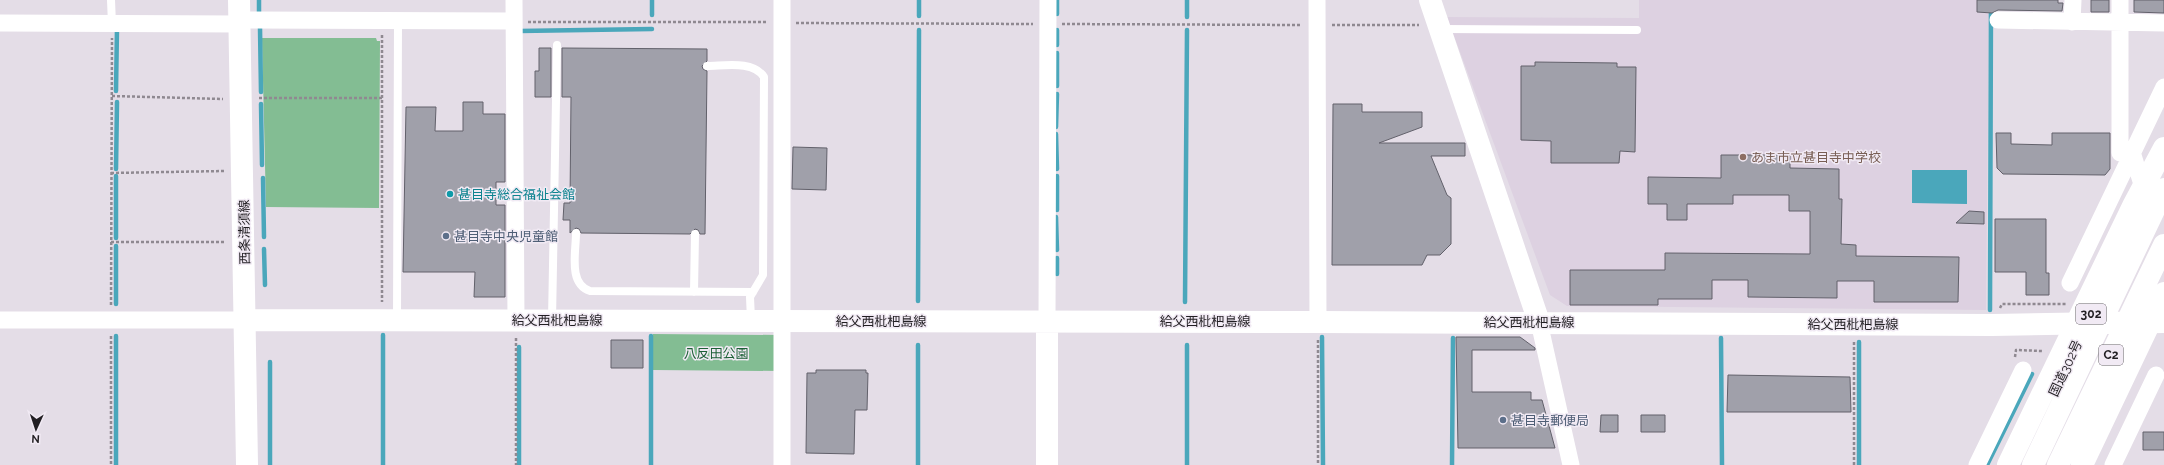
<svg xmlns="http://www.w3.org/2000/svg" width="2164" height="465" viewBox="0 0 2164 465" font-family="Raleway,'Noto Sans JP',sans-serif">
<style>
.built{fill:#ddd1e1}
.green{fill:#83bd93}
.water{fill:#4aa7bb}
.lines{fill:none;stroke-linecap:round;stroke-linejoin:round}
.stream{stroke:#4aa7bb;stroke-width:4.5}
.building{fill:#a0a0aa;stroke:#62616b}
.path{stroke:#8f8991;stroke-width:2.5;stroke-dasharray:3 2;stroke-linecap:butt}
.lane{stroke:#fff;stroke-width:8}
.street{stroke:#fff;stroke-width:17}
.secondary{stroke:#fff;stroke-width:22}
.highway{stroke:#fff;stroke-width:22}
.education-dot{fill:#8d6e63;stroke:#f1eaf4;stroke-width:1.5}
.culture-dot{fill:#0f9aa8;stroke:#f1eaf4;stroke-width:1.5}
.service-dot{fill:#5c6f8a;stroke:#f1eaf4;stroke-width:1.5}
.labels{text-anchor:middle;stroke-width:3;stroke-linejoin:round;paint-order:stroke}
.shield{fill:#f1eaf4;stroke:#605c62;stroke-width:1}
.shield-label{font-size:12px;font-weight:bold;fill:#221f23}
.education-label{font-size:13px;fill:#785e54;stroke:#f1eaf4;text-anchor:start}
.culture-label{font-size:13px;fill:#0d838f;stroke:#f1eaf4;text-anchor:start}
.street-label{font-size:13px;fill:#221f23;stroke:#f1eaf4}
.service-label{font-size:13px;fill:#4e5e75;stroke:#f1eaf4;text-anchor:start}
.park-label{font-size:13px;fill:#1c6136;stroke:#f1eaf4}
</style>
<rect width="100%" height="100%" fill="#e4dde7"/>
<path class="built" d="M1639,0H1989L1986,310L1567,306L1550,295L1447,17L1639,18Z"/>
<path class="green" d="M262,38H376L377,41H380L379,208L266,207Z
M653,334L779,335V371L653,370Z"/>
<path class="water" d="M1912,170H1967V204L1912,203Z"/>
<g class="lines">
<path class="stream" d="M259,0V13
M652,0V15
M1057,0V14
M919,16V0
M1187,17V0
M260,28L261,92
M1057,30V45
M519,31L652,29
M1057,86V53
M116,91L117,28
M261,104L262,165
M1056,127L1057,94
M1056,134L1057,169
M116,169L117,102
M116,176V238
M1057,176V210
M263,178L264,237
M1056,217L1057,250
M264,249L265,285
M1057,274V258
M918,301L919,30
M1185,302L1187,30
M116,304V246
M1990,310L1991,0
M651,336V465
M1322,337L1323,465
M1721,338L1722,465
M1859,342V465
M519,347V465
M116,465V336
M270,465V362
M383,465V335
M918,465V345
M1187,465V345
M1452,465L1453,338
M1987,465L2032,374"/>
</g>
<path class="building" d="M1977,0H2058V3H2063L2062,11L1998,10L1992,13L1977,12Z
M2091,0H2109V12H2091Z
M2134,0H2164V13L2134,12Z
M539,48H551V97H535V71H539Z
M562,48L707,49V61L702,66L703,69L707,71L705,234H700L698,230L695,229L690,234L581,233L579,229L576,228L570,233V220H563L564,203H570L571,97H562Z
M1535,62L1617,63V67H1636L1635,152L1620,151L1619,163H1551V141L1521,140V66H1535Z
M463,102H483V114H505V182H496V205H505V297H474L475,272H403L406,107H436L435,131H463Z
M1333,104H1362V112H1422V127L1379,143H1465V156H1431L1447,195L1451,198V244L1440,255H1427L1422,265H1332Z
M1996,133H2011V144L2052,145V133H2110V169L2105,175L2003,174L1997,168Z
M793,147L827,148L826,190L792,189Z
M1721,155H1790V168L1839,169V199H1842L1841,244L1856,245V256L1959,257L1958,302H1874V281H1837V298L1748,297V280H1712V299H1658V305H1570V270H1665V253L1810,254V211H1789V195H1733V204H1687V220H1667V204H1648V177L1721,178Z
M1969,211L1984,212V224L1956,223Z
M1995,219H2046V273H2049V295H2026V272H1995Z
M1456,337H1520L1535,348V350H1472V392H1531V400H1542L1555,448H1458Z
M611,340H643V368H611Z
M816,370H866V373H868L867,410H855L854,454L806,453L807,373H816Z
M1728,375L1850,377L1851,412H1727Z
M1601,415H1618V432H1600Z
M1641,415H1665V432H1641Z
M2143,432H2164V450H2143Z"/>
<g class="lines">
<path class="path" d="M528,22H767
M796,23L1033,24
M1062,24L1301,25
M1332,25H1419
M382,35V302
M112,96L223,99
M259,98H382
M111,173L224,171
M111,242H225
M111,305L112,38
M2000,308L2002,304H2067
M111,336V465
M516,338V465
M1318,340V465
M2015,357L2016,350L2042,351
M1854,465V342"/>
<path class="lane" d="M111,0L112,24
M1442,29L1637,30
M707,66C724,66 753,60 764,77L763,275L750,297L751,320
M576,233C576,252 568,284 590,291L753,292
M694,292L695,234
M397,320L398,21
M552,320L557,45"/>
<path class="street" d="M514,0L516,320
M782,0V465
M1317,0L1318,322
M2120,0V153L2132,152L2145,194
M239,20L514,21
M1998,20L2164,23
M2072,22L2073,0
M0,23L239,24
M2070,283L2164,87
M0,320H245
M1047,321L1048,0
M1539,322L1571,465
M1977,465L2023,370
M2113,465L2156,375"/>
<path class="secondary" d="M239,0L247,465
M1430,0L1539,322
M245,320L1318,322L1992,325L2164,322
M1047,465V321"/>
<path class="highway" d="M2008,465L2133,206L2164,148
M2033,465L2164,189
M2058,465L2164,245
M2082,465L2164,293"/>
</g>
<circle class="education-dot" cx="1743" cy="157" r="4"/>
<circle class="culture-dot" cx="450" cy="194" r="4"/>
<g class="service-dot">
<circle cx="446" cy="236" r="4"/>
<circle cx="1503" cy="420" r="4"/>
</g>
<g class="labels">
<g class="shield">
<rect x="2076" y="304" width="30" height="20" rx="3"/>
<rect x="2099" y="345" width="24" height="20" rx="3"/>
</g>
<g class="shield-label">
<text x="2091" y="318">302</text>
<text x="2111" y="359">C2</text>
</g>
<g class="education-label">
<text x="1751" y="162">あま市立甚目寺中学校</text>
</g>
<g class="culture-label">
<text x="458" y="199">甚目寺総合福祉会館</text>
</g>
<g class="street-label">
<text transform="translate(244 232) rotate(-91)" y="5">西条清須線</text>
<text x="557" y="325">給父西枇杷島線</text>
<text x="881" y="326">給父西枇杷島線</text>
<text x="1205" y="326">給父西枇杷島線</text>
<text x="1529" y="327">給父西枇杷島線</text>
<text x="1853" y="329">給父西枇杷島線</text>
<text transform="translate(2065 368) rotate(-65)" y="5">国道302号</text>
</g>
<g class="service-label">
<text x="454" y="241">甚目寺中央児童館</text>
<text x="1511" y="425">甚目寺郵便局</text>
</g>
<g class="park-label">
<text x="716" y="358">八反田公園</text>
</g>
</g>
<g transform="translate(36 429) rotate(183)" stroke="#f1eaf4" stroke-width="3" paint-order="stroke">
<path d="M0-3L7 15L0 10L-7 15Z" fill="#221f23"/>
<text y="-6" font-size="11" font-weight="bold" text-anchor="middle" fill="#221f23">N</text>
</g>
</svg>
